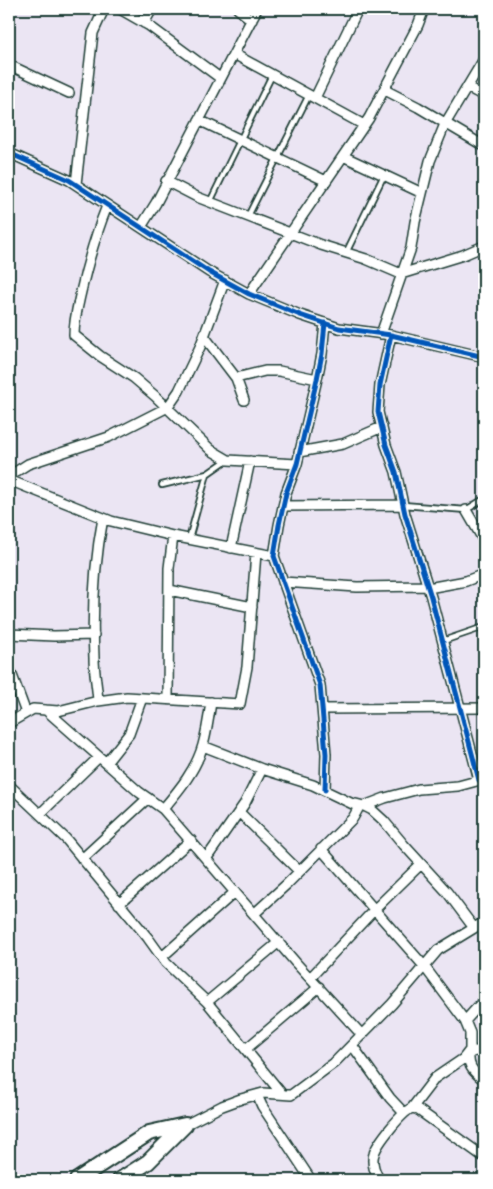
<svg xmlns="http://www.w3.org/2000/svg" width="493" height="1189" viewBox="0 0 493 1189" font-family="'Balsamiq Sans',sans-serif">
<style>
.lines{fill:none;stroke-linecap:round;stroke-linejoin:round}
.lane-casing{stroke:#1f3d34;stroke-width:8}
.street-casing{stroke:#1f3d34;stroke-width:12}
.secondary-casing{stroke:#1f3d34;stroke-width:18}
.lane{stroke:#fff;stroke-width:4.5}
.street{stroke:#fff;stroke-width:9}
.secondary{stroke:#fff;stroke-width:14}
.cycleway-casing{stroke:#fff;stroke-width:8}
.cycleway{stroke:#0057b8;stroke-width:5}
</style>
<rect width="100%" height="100%" fill="#ebe5f3"/>
<filter id="ink" filterUnits="userSpaceOnUse"><feTurbulence type="fractalNoise" baseFrequency=".02" numOctaves="2"/><feDisplacementMap in="SourceGraphic" scale="10" xChannelSelector="R" yChannelSelector="G"/><feConvolveMatrix kernelMatrix="1 2 1 2 8 2 1 2 1" color-interpolation-filters="sRGB"/></filter>
<g filter="url(#ink)">
<g class="lines">
<defs>
<path id="lane" d="M210,202L272,75
M248,216L309,95
M346,253L384,175
M162,485L207,474L227,460
M403,505L466,510L484,499
M189,539L207,474
M443,641L484,627"/>
<path id="street" d="M120,9L148,25L220,78
M238,9L252,20
M144,23L152,9
M234,54L364,125
M9,65L69,93
M467,87L484,96
M385,90L418,107L484,146
M315,98L358,9
M199,120L326,181
M9,153L69,180L209,272L249,294L300,315L339,328L391,335L484,357
M343,156L422,193
M166,181L197,197L321,245L366,259L401,274L463,255L484,246
M76,184L93,33L104,9
M107,206C95,236 87,265 80,296C77,309 74,321 74,335L100,356L134,378L155,396L211,450L228,460L297,464
M141,227L156,203L257,9
M249,294L369,118L418,25L424,9
M381,334L411,248L415,222L430,161L445,124L484,59
M391,335L380,385L378,412L386,445L396,472L405,514L431,597L479,780
M204,336L236,378L244,400
M236,378L265,371H279L317,379
M299,452L343,444L382,427
M9,476L28,464L109,437L168,407L179,391L200,347L225,280
M9,480L111,521L173,536L274,556
M283,506L403,505
M466,510L484,541
M231,548L250,461
M283,582L357,587L427,586
M428,588L466,581L484,574
M169,590L252,607
M9,634L54,636L94,635
M9,667L26,713
M168,699L169,568L173,536
M98,701C97,686 94,672 94,658C92,611 94,564 103,518
M322,709L484,708
M46,710L139,792L163,809L296,963L362,1035
M9,723L33,709L58,711L98,701L127,697L240,704L247,667L256,553
M203,746L262,769L313,785L359,807L353,818L287,884L254,914
M106,763L129,734L142,698
M9,785L66,839L148,938L166,963L207,1002L282,1094
M325,790L326,754L320,685L274,556L279,525L286,493L297,464L317,379L322,354L325,323
M356,804L364,806L372,810L384,821L404,845L447,892L474,928
M364,806L385,798L419,789L458,786L484,779
M163,809C179,790 196,770 203,745C207,731 209,716 211,702
M239,812L299,871
M40,814L99,757
M321,849L424,966L465,1021L470,1033V1050L463,1059L435,1078L412,1108
M82,859L148,798
M206,859L245,803L262,769
M119,904L191,840
M162,957L235,892
M310,978L374,910L421,864
M207,1002L279,942
M465,1021L484,1000
M352,1045L390,1098L404,1113
M246,1049L319,987
M470,1050C466,1065 473,1072 484,1080
M470,1052L484,1050
M257,1095L262,1106L311,1180
M185,1125L222,1106L241,1099L263,1093L291,1095L334,1063L392,1004L438,950L484,922
M380,1180C375,1174 371,1162 374,1154C377,1143 402,1112 412,1108L417,1109L484,1157"/>
<path id="secondary" d="M77,1180L149,1133L185,1125L148,1162L120,1180"/>
</defs>
<use href="#lane" class="lane-casing"/>
<use href="#street" class="street-casing"/>
<use href="#secondary" class="secondary-casing"/>
<use href="#lane" class="lane"/>
<use href="#street" class="street"/>
<use href="#secondary" class="secondary"/>
<defs>
<path id="cycleway" d="M9,153L69,180L209,272L249,294L300,315L339,328L391,335L484,357
M391,335L380,385L378,412L386,445L396,472L405,514L431,597L479,780
M325,790L326,754L320,685L274,556L279,525L286,493L297,464L317,379L322,354L325,323"/>
</defs>
<use href="#cycleway" class="cycleway-casing"/>
<use href="#cycleway" class="cycleway"/>
</g>
</g>
<rect width="493" height="1189" fill="none" stroke="#fff" stroke-width="30"/>
<rect x="15" y="15" width="463" height="1159" fill="none" stroke="#1f3d34" stroke-width="2" filter="url(#ink)"/>
</svg>
